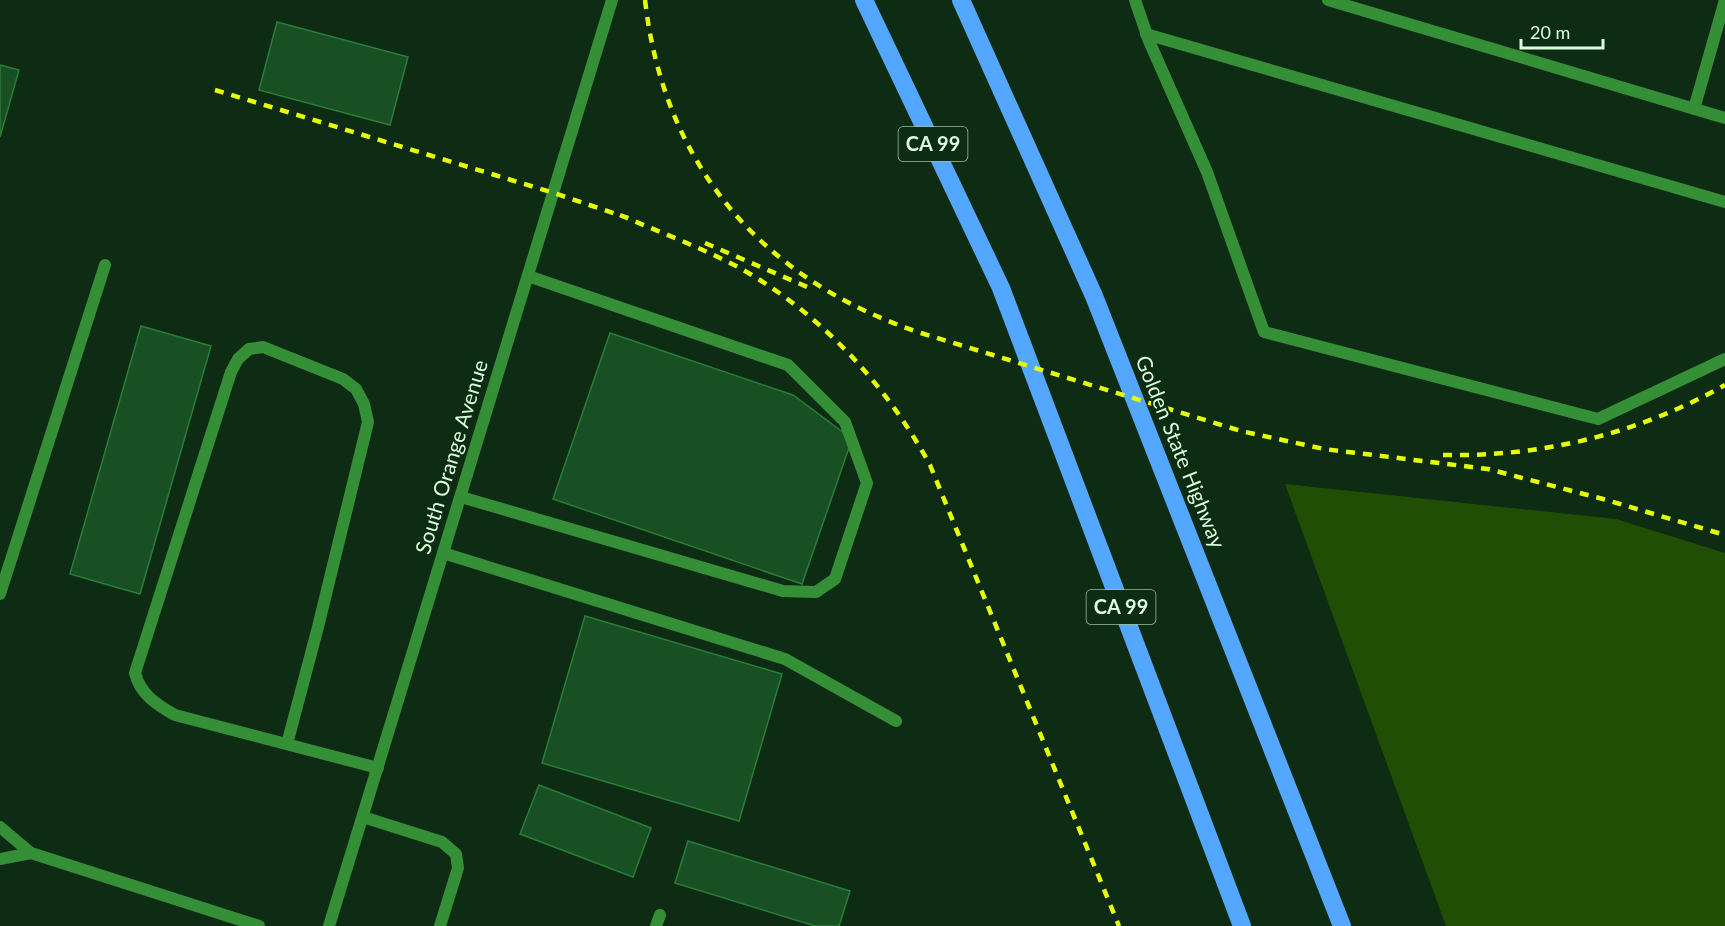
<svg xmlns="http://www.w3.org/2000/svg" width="1725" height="926" viewBox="0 0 1725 926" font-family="Lato,sans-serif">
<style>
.water{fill:#204e05}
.building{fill:#184f23;stroke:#287d38;stroke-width:1.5}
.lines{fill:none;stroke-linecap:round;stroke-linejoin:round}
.lane{stroke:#348f37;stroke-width:12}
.street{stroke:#348f37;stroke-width:12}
.highway{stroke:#54a7ff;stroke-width:18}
.rail{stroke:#e7ff05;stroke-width:4.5;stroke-dasharray:9 8;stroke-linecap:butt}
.labels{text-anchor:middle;stroke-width:4.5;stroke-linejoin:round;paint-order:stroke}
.shield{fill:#0e2c13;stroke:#9cc0a0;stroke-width:1.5}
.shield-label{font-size:20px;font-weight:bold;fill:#d9ffdd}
.street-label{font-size:21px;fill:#d9ffdd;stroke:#0e2c13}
</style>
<rect width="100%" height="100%" fill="#0e2c13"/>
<path class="water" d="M1285,484L1616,519L1725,553V926H1446Z"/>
<path class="building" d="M277,22L408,57L390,125L259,90Z
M0,65L19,70L0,137Z
M141,326L211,346L140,594L70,574Z
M610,333L793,395L852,439L802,584L553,499Z
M585,616L782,674L739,821L542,763Z
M539,785L651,828L633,877L520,834Z
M688,841L850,891L839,926H815L675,883Z"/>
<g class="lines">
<path class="lane" d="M1135,0L1149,41L1207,172L1264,332L1598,419L1725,359
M1328,0L1725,118
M1146,34L1725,202
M1694,109L1725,0
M461,497L783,591L816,592L835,579L867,483L845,422L788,365L528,276
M443,553L785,659L896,721
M0,594L105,265
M287,744L318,627L368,422L364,404L356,389L343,379L263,347L249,349L238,359L231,372L135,673C140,694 157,705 175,715L378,768
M363,817L442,842L456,854L458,868L440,926
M0,827L31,853L259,926
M0,859L31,853
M656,926L660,915"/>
<path class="street" d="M329,926L612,0"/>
<path class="highway" d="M864,0L1001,288L1242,926
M961,0L1094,296L1342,926"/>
<path class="rail" d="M645,0C664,166 763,281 921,333L1241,431L1324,449L1488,469L1603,499L1725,535
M215,90L554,193L628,218
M620,215C659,232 700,247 738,267C819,312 886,384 930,465L1119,926
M705,243L812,289
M1443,455C1542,457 1638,434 1725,385"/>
</g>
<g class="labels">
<g class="shield">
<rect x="898.5" y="127" width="69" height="34" rx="4.5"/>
<rect x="1086.5" y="590" width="69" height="34" rx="4.5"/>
</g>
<g class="shield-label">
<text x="933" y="151">CA 99</text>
<text x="1121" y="614">CA 99</text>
</g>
<g class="street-label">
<text transform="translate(1180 452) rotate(68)" y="7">Golden State Highway</text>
<text transform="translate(452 457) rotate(-73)" y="7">South Orange Avenue</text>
</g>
</g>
<path d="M1521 39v9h82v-9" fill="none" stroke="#d9ffdd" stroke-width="3"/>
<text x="1530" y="39" font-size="18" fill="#d9ffdd" stroke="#0e2c13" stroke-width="4.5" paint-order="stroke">20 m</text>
</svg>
